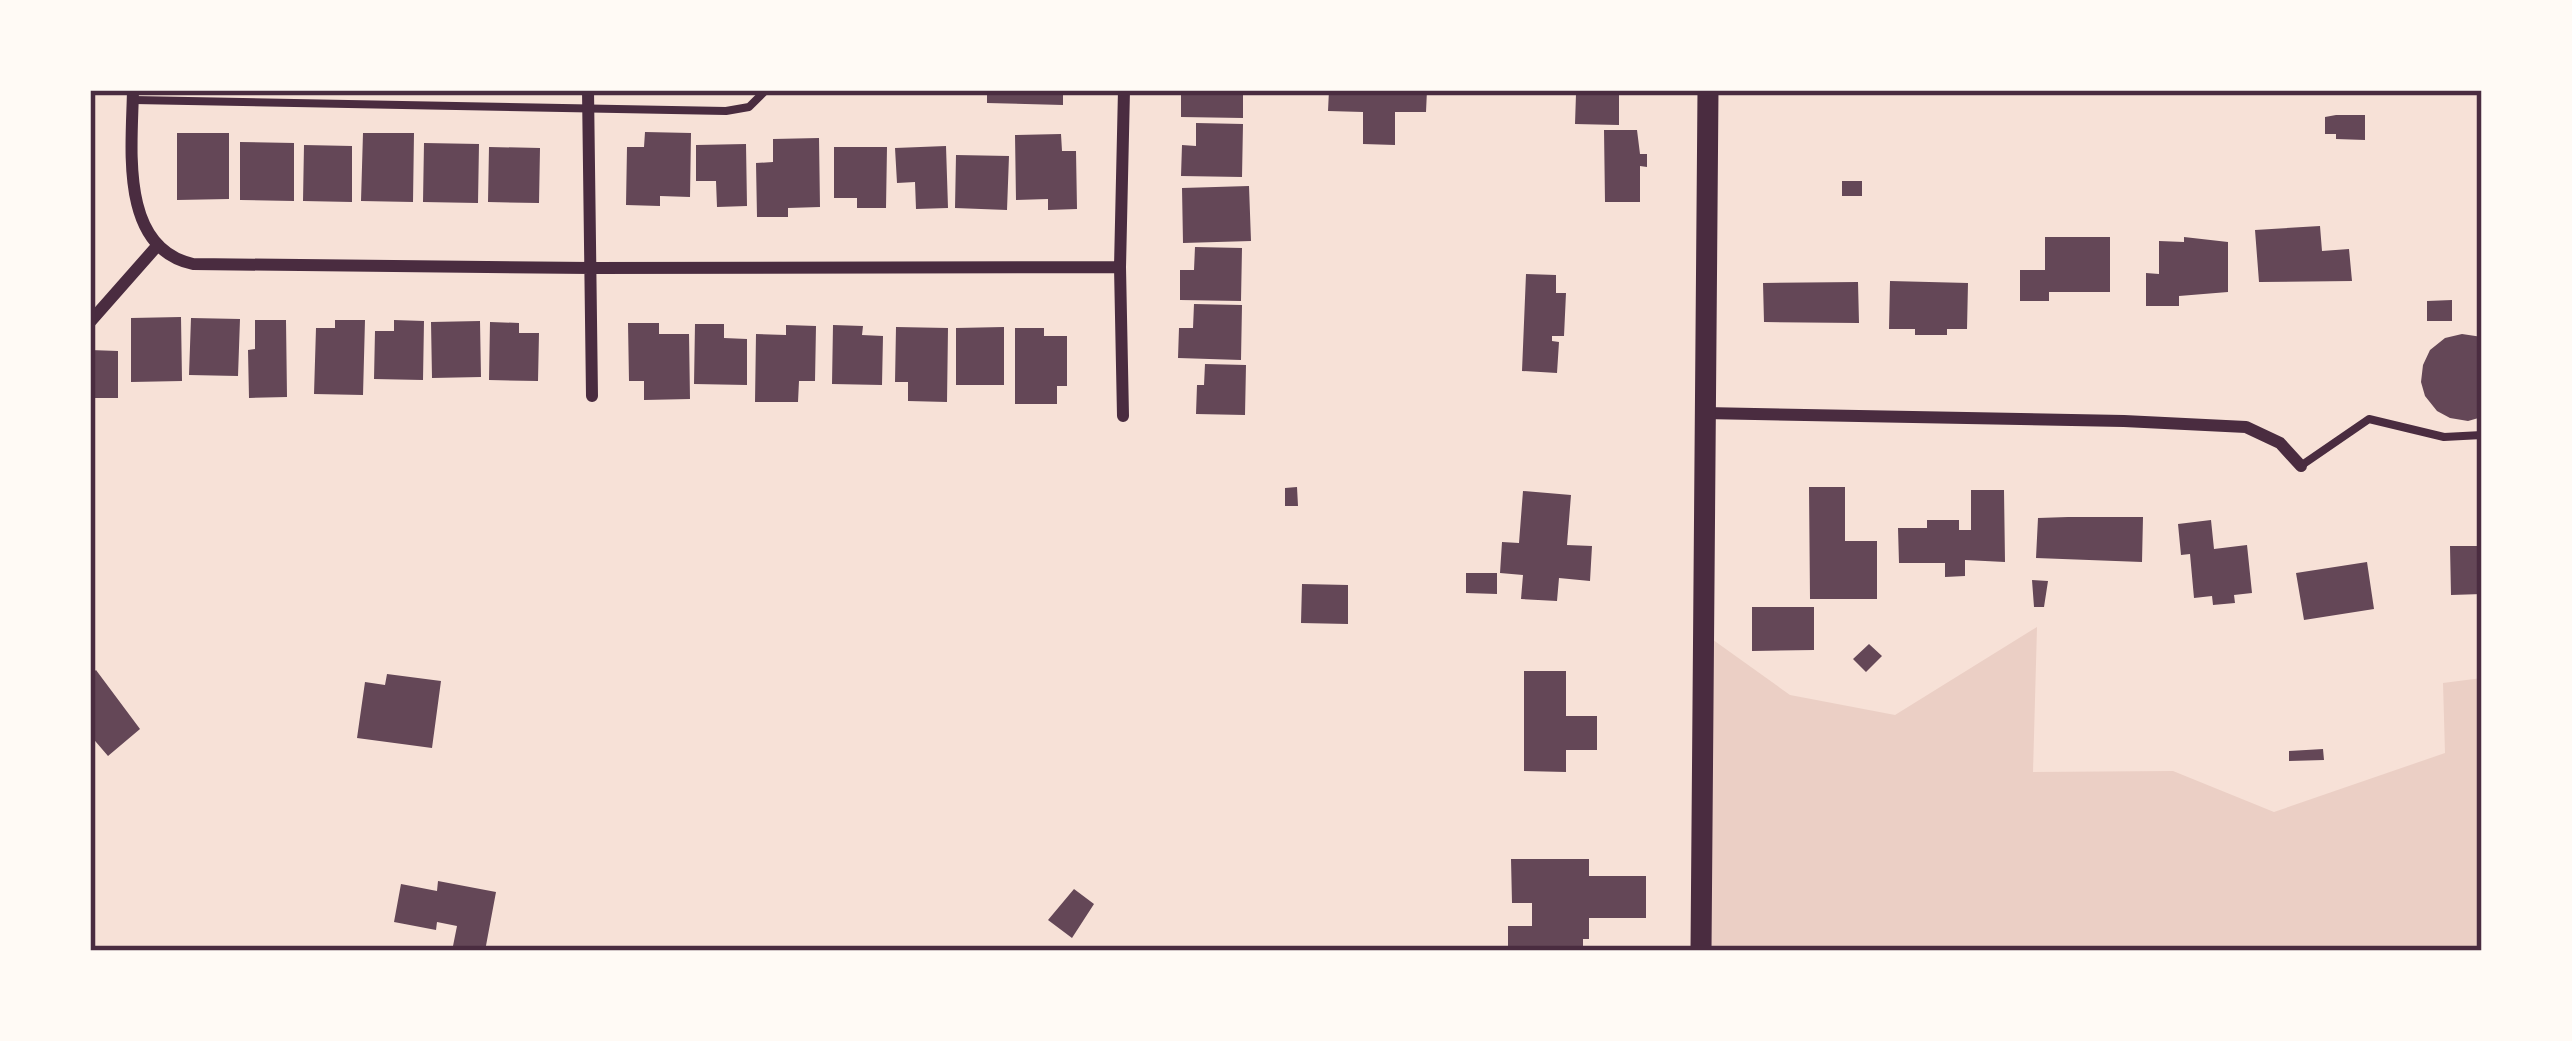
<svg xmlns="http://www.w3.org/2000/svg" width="2572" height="1041" viewBox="0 0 2572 1041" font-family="'DejaVu Sans',sans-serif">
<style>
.green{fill:#ebcfc5}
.building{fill:#644757}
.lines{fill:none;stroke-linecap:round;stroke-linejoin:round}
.service{stroke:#4a2c40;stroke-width:8}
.minor{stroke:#4a2c40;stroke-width:12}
.tertiary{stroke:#4a2c40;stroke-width:21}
.neatline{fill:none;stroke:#4a2c40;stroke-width:4.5}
</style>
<rect width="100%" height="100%" fill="#f7e1d7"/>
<path class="green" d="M2037,627L2033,772L2173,771L2274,812L2445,753L2443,683L2482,678V951H1701L1702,632L1790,695L1895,715Z"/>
<path class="building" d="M987,90H1063V105L987,103Z
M1181,90H1243V118L1181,117Z
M1329,90H1427L1426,112H1395V145L1363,144V112L1328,111Z
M1581,91L1619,92V125L1575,124L1576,94Z
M2336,115H2365V140L2336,139V134H2325V117Z
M1196,123L1243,124L1242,177L1181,176L1182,145L1196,146Z
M1604,130H1637L1640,154H1647V167L1640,166V202H1605Z
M645,132L691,133L690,197L660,196V206L626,205L627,147H644Z
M177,133H229V199L177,200Z
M363,133H414L413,202L361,201Z
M1061,134L1062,151H1076L1077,209L1048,210V199L1016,200L1015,135Z
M819,138L820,207L788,208V217H757L756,163L773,162V139Z
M240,142L294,143V201L240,200Z
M424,143L479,144L478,203L423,202Z
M746,144L747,206L717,207L716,181H696V145Z
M304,145L352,146V202L303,201Z
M946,146L948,208L916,209L915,182L897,183L895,148Z
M489,147L540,148L539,203L488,202Z
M834,147H887L886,208H857V198H834Z
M956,155L1009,156L1007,210L955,208Z
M1842,181H1862V196H1842Z
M1249,186L1251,241L1183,243L1182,188Z
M2320,226L2322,251L2349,249L2352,281L2259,282L2255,230Z
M2045,237H2110V292H2049V301H2020V270H2045Z
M2184,237L2228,242V292L2179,296V306H2146V273L2159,274V241L2184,242Z
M1195,247L1242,248L1241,301L1180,300V270H1194Z
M1526,274L1556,275V293H1566L1564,336H1552V341L1559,342L1557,373L1522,371Z
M1890,281L1968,283L1967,329H1947V335H1915V329H1889Z
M1858,282L1859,323L1764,322L1763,283Z
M2452,300V321H2427V301Z
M1194,304L1242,305L1241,360L1178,358L1179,328H1193Z
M181,317L182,381L131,382V318Z
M191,318L240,319L238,376L189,375Z
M255,320H286L287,397L249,398L248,350L255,349Z
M335,320H365L363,395L314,394L316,328H335Z
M394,320L424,321L423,380L374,379L375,331H394Z
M480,321L481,377L432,378L431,322Z
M490,322L519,323V333H539L538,381L489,380Z
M628,323H659V334H689L690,399L644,400V381H629Z
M695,324H724V338L747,339V385L694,384Z
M786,325L816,326L815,381H799L798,402H755L756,334L786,335Z
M833,325L863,326L862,335L883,336L882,385L832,384Z
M896,327L948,328L947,402L908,401V382H895Z
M1004,327V385H956V328Z
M1015,328H1044V336H1067V386H1057V404H1015Z
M2462,334L2482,337V417L2468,421L2450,418L2437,411L2425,396L2421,382L2423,365L2430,350L2445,338Z
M90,350L118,351V398H90Z
M1205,364L1246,365L1245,415L1196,414L1197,385H1204Z
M1297,487L1298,506H1285V488Z
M1809,487H1845V541H1877V599H1810Z
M1971,490H2004L2005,562L1965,560V576L1945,577V563H1899L1898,528H1927V520H1959V530H1971Z
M1523,491L1571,495L1567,545L1592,546L1590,581L1559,578L1557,601L1521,599L1523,575L1500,573L1502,542L1519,543Z
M2068,517H2143L2142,562L2036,558L2038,518Z
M2211,520L2214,549L2247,545L2252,593L2234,595L2235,603L2213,605L2212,596L2194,598L2190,554L2181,555L2178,524Z
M2450,546H2482V594L2451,595Z
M2367,562L2374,609L2304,620L2296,573Z
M1466,573H1497V594L1466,593Z
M2032,580L2048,581L2044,607H2034Z
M1302,584L1348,585V624L1301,623Z
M1752,607H1814V650L1752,651Z
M1869,644L1882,656L1866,672L1853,659Z
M96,670L140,729L108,756L90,735V675Z
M1524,671H1566V716H1597V750H1566V772L1524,771Z
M387,674L441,681L432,748L357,738L365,682L385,685Z
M2323,749L2324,760L2289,761V751Z
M1511,859H1589V876H1646V918H1589V939H1583V951H1508V926H1532V903H1512Z
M438,881L496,892L485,951H452L457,926L437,922L436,930L394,922L401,884L437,891Z
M1074,889L1094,904L1072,938L1048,920Z"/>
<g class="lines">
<path class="service" d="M134,100L726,111L749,107L766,90
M2302,465L2369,419L2444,437L2482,435"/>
<path class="minor" d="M133,90C132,148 119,248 193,264L591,268L1120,267
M588,90L592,396
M90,322L157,246
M1704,413L2124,421L2246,427L2280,443L2301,466
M1123,416L1120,267L1124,90"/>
<path class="tertiary" d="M1701,951L1708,90"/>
</g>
<rect width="2572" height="1041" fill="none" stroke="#fffaf5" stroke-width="186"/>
<rect x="93" y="93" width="2386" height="855" class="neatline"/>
</svg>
